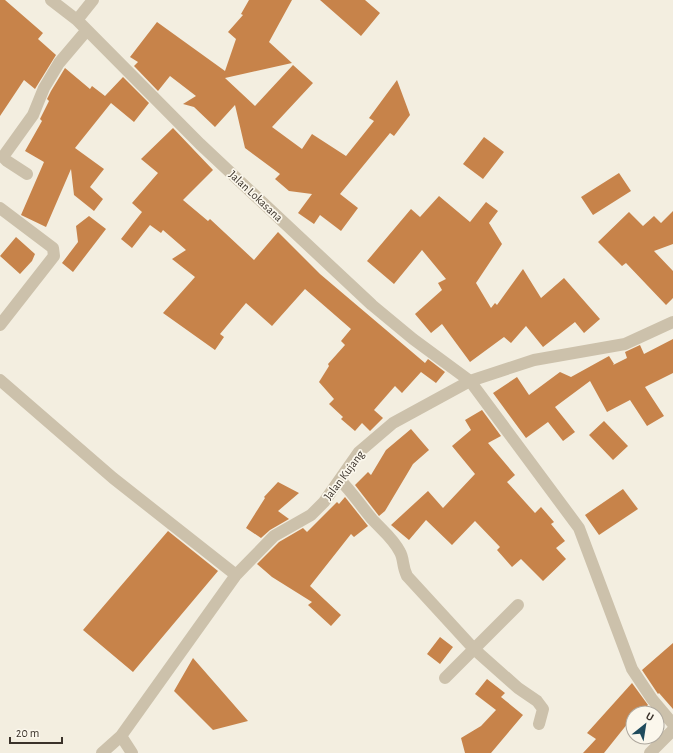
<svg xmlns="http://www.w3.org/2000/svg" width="673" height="753" viewBox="0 0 673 753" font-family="'Alegreya Sans',sans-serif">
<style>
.building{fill:#c7834a}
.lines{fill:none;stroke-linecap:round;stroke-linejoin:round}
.minor{stroke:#ccc1ab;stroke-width:12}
.labels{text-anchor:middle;stroke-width:3.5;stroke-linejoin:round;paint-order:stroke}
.street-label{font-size:12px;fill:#3a322a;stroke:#fbf7ec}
</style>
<rect width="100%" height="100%" fill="#f3eee0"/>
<path class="building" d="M0,0H5L43,33L38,39L56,55L35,89L24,80L0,116Z
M249,0H292L269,42L292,63L225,78L255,106L293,65L313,83L272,127L302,149L312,134L346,156L374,121L369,118L397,80L410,115L394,136L390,133L340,194L358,208L341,231L320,215L314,224L298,213L312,194L289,191L275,179L280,174L245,148L235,105L215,127L194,107L183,104L196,96L170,76L158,91L134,66L138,62L130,57L157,22L225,71L236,39L228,32L243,15L241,14Z
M320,0H365L380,13L361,36Z
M65,68L90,89L92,86L105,96L123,77L149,103L134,122L111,103L75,148L104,169L90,187L103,199L94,211L74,195L71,169L46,227L21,215L44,162L25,151L42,121L40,119L49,101L47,99L51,91Z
M173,128L213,170L183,200L208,221L210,219L254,260L278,232L320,274L425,363L428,359L445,372L436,383L421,372L402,393L395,386L374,410L383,418L370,431L362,423L355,431L341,419L343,417L329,404L334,399L319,382L329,366L328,364L345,345L341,341L351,329L305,289L272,326L246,303L220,334L224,337L215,350L163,313L195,277L172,259L186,250L163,230L161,233L150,225L132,248L121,239L142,212L132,203L158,173L141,159Z
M484,137L504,152L483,179L463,164Z
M619,173L631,191L593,215L581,197Z
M439,196L470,222L486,202L498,211L489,223L502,244L476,283L491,308L495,303L497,305L523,269L541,298L564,278L600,319L584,333L575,322L543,347L526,326L511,343L504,337L470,362L442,324L431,333L415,314L442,290L438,283L446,279L422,250L394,284L367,261L411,209L420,217Z
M673,211V244L654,251L673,271V298L666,305L626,263L622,266L598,242L629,212L643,226L654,216L661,223Z
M89,216L106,229L73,272L62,263L78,242L76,226Z
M16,237L35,254L32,261L20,274L0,256Z
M673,339V373L645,387L664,416L647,426L630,400L607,412L590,381L555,407L575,432L563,441L548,422L526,438L493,393L517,377L529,395L560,372L571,377L609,356L614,364L613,365L627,358L625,352L640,345L644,354Z
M482,410L501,436L488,443L515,475L507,482L535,513L541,507L554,522L551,524L565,541L556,548L566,559L543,581L521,559L512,567L497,550L500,547L475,521L452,545L426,520L409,540L391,525L428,491L443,508L475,474L452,446L471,430L465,420Z
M604,421L628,446L613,460L589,435Z
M411,429L429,450L413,464L385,511L379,516L355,485L368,472L371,475L386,450Z
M278,482L299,493L278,511L289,519L270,530L261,538L246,528L265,498L264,497Z
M623,489L638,509L599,535L585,515Z
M345,497L368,526L354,537L351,534L310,586L341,615L331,626L308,605L312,602L272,577L257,564L279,542L303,528L307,532L337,502L339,504Z
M168,531L218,571L133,672L83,630Z
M440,637L453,647L440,664L427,654Z
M673,643V709L659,693L658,694L642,670Z
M193,658L248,721L213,730L174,691Z
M487,679L505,693L501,697L523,715L491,753H465L461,738L481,726L496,710L475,694Z
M632,683L648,705L640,713H633V720L629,724L628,723L604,753H583L596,739L587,733Z"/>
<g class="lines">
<path class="minor" d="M51,0L77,20L200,144L372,305L413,339L470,381L579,528L632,669L652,699L673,724
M77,20L93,0
M27,174L7,161L4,158L5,154L33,115L44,88L59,63L87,30
M0,208L53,248L54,256L0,325
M0,380L113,478L236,575
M340,480C352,492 361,506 372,519C382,530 393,538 400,552C404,559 402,566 407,576L474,649L518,688L537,701L543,709L539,724
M445,678L518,605
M121,736L132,753
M102,753L121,736L236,575L274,536L311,515L324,502L359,452L393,423L470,381L534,360L625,344L673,322
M650,753L673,730"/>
</g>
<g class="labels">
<g class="street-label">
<text transform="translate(256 196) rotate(43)" y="4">Jalan Lokasana</text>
<text transform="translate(344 475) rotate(-53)" y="4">Jalan Kujang</text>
</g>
</g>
<g transform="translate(645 725) rotate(30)"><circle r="19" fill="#fbf7ec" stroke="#aea89e"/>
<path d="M0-3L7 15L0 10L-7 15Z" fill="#1f4b5c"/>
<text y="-6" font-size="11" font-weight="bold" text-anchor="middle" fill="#3a322a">U</text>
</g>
<path d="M10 737v6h52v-6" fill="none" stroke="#3a322a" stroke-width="2"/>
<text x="16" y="737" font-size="12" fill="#3a322a" stroke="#fbf7ec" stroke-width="3" paint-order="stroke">20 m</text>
</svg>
